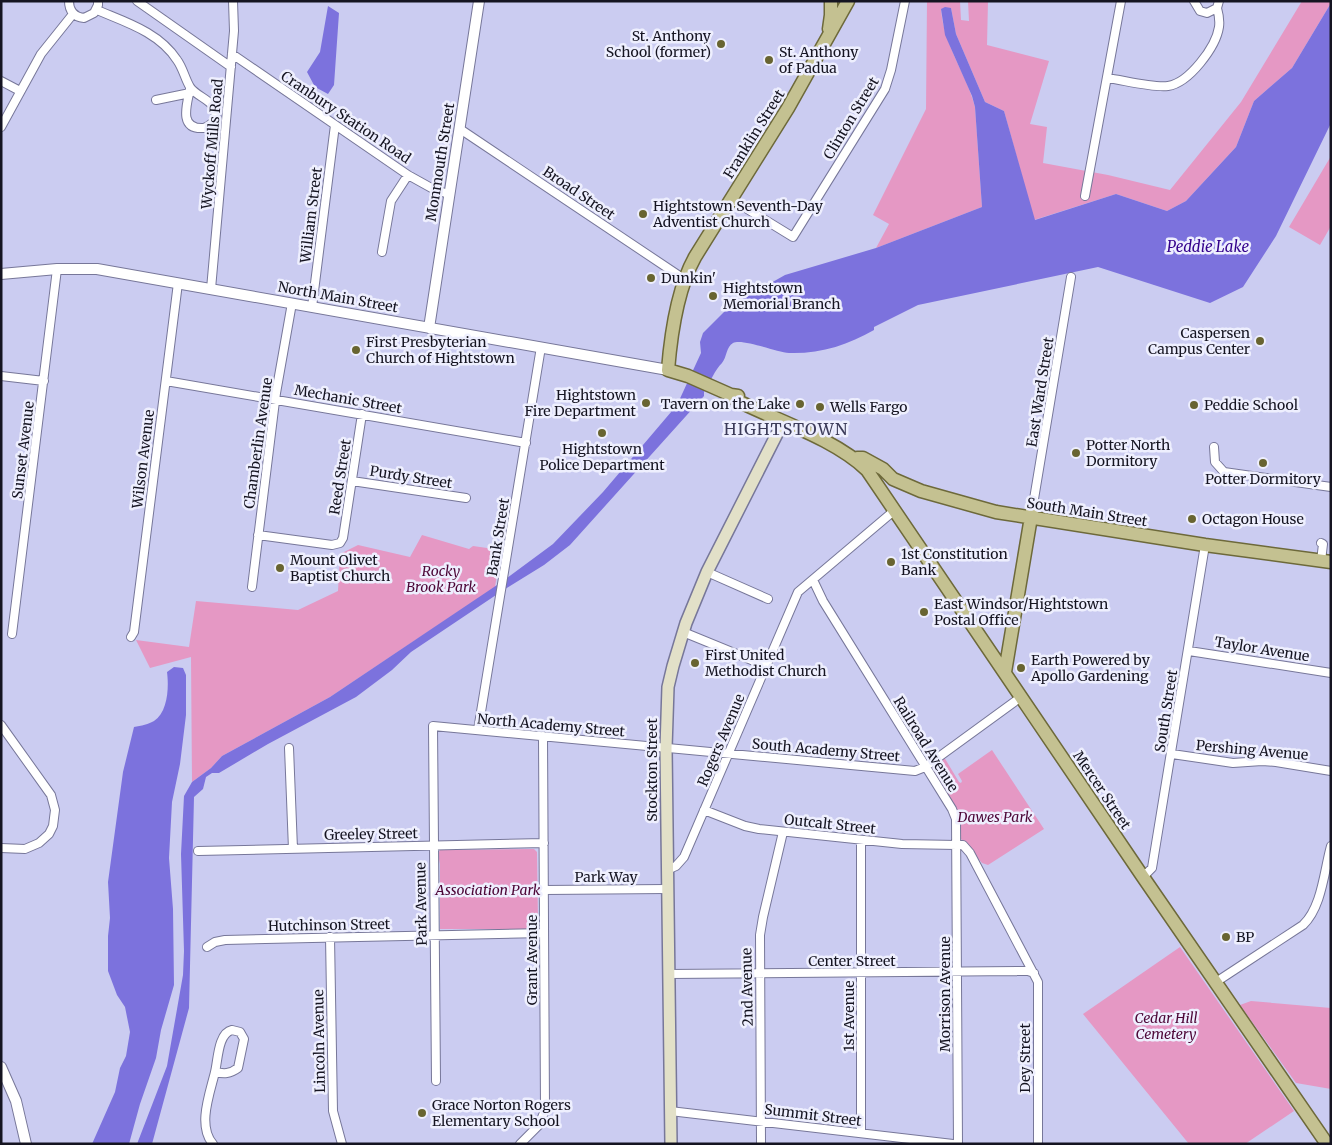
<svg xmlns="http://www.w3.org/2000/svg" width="1332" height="1145" viewBox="0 0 1332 1145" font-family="Merriweather,serif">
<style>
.green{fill:#e598c4}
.water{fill:#7c72dd}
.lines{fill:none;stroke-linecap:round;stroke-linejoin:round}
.minor-casing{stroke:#779;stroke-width:10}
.tertiary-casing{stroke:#779;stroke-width:12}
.secondary-casing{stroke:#779;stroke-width:14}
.primary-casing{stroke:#6d693a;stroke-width:15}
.minor{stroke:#fff;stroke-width:8}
.tertiary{stroke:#fff;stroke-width:10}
.secondary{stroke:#e2e0c8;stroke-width:11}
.primary{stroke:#c4c191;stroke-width:12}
.poi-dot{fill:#686431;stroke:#eeeffe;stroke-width:2}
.labels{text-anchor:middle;stroke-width:5;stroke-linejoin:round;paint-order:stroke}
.poi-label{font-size:14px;fill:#151421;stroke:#eeeffe;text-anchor:start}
.street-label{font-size:14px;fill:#151421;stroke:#eeeffe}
.park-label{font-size:14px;font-style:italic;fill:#4c0536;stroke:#eeeffe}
.water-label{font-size:15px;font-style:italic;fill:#33008b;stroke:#eeeffe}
.quarter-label{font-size:16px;letter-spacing:1px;fill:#3c3b59;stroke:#eeeffe}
</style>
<rect width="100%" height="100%" fill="#cbccf1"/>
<path class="green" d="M927,1H960L961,20L969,21L968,1H988L987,45L1049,61L1030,124L1047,127L1043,163L1108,175L1170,190L1241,102L1302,1H1331V3L1292,68L1254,101L1236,147L1186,201L1167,211L1116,194L1034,220L1004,111L985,102L956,34L951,8L941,9C944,47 966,72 975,107L982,207L876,248L889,224L873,215L926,109Z
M1331,156V226L1320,245L1289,227Z
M422,535L469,549L473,546L501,550L495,587L330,697L222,756L211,768L192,782L191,657L150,668L136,640L189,647L196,601L298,610L338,591L340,554L358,545L410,557Z
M992,750L1044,829L988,865L982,863L961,839L960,818L929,767L944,757L959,782L961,783L962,781L958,774Z
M534,849L537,852L538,921L535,927L529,929H440V864L438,854L440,850Z
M1180,947L1294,1111L1245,1144H1189L1083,1014Z
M1251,1001L1331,1008V1089L1296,1083L1240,1005Z"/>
<path class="water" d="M1331,3V123L1276,236L1243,287L1210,303L1098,267L918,305L874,327V330C848,345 820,354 789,353C776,352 742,338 733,343C726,347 727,357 722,363C715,370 710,382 704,392V396L570,545L544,565L502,591L411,652L392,670L356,697L268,744L219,773H212L206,777L203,789L194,797L189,1008L152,1144H137L167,1066L183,975L184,951L181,854L184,796L192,782L211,768L222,756L330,697L503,581L553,544L603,492L677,405L701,353L700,342L703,333L730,306L785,275L876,248L982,207L975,107L972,96L945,35L941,9L945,7L951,8L956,34L985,102L1004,111L1035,220L1116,194L1167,211L1186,201L1236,147L1254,101L1292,68Z
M328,6L339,13L334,85L328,94L315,87L307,72L320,52Z
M174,667L183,668L186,675V715L180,764L172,802L169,858L173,909L174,985L161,1030L156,1058L140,1104L129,1144H92L115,1092L120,1068L126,1056L130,1032L125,1007L117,995L108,971V936L110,918L108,882L123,772L134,727C141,726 149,724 154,721C168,712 169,687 167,672Z"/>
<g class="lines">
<defs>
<path id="minor" d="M69,1C69,11 74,17 84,18L94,13L98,5V1
M137,1L231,67
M1194,1L1200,11L1207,13L1217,8L1219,1
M97,10C125,22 159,32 177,60C183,68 185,79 190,87C197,98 219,101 215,118C213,124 209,126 204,128C178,130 187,104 190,89
M232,54L408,175L435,190L449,194
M1107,78C1123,80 1152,88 1168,86C1189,83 1216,47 1219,27C1220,20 1219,15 1217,8
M1,81L20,91
M156,100L190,93
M1,127L41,54L73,14
M460,129L684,279
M1085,196L1121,1
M731,199L793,237L885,89L891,70L905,1
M382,252L391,201L408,175
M211,289L234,31L233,1
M312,307L335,125
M1,376L44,381
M166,381L526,443
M1214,447L1215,462L1224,472L1331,487
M352,481L466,498
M1032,511L1071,277
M258,535L332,545L340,543L343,538L362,414
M1321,561L1323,544L1321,543
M707,572L768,599
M813,580L823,601L952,809L956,819L958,1144
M252,587L276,393L292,303
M683,632L766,666
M12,634L57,269
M131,637L134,632L178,283
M1189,651L1331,673
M1,725L51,795L55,810L53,826L49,834L39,843L25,849L1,848
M478,730L541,347
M289,748L293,849
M1172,754L1233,763L1262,761L1276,762L1331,771
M704,810L745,826L759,829L902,844L957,845H963L970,853L1038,982V1144
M861,840V1133
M198,851L544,843
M667,870L676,866L684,857L798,592L895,510
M1143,877L1152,868L1205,545
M544,890L667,889
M330,937L333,1111L342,1144
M207,947L215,942L225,940L544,933
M668,974L1028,971L1034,973
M1216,982L1303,925C1322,907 1324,871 1331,846
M232,1030L240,1032L244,1039L238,1068C230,1074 224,1074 215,1072C218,1060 218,1033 232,1030Z
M436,1081L433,726L915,771L925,767L1021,697
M670,1111L953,1144
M213,1144C197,1126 210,1093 215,1072
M520,1144L539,1125L545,1110L543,736
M761,1144L760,935L763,917L783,832"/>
<path id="tertiary" d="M1,274L57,269H97L668,370
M429,328L479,1
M1,1067L16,1101L26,1144"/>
<path id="secondary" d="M671,1144L666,748L668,687L673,666L686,623L707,572L783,422"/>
<path id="primary" d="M829,29L831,15V1
M731,395L738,401C778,421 835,439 867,470L1143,877L1327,1144
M738,396L731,395L688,376L668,370C671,333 677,289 695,257L788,108L848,1
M857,458H863L883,469L893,479L921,491L996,512L1205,545L1331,562
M1005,672L1032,511"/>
</defs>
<use href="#minor" class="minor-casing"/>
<use href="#tertiary" class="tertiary-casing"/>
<use href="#secondary" class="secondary-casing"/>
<use href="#primary" class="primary-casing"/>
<use href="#minor" class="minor"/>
<use href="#tertiary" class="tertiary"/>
<use href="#secondary" class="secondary"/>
<use href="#primary" class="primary"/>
</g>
<g class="poi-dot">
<circle cx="721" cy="44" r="5"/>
<circle cx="769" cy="60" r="5"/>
<circle cx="643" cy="214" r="5"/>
<circle cx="651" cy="278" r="5"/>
<circle cx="713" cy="296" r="5"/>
<circle cx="1260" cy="341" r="5"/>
<circle cx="356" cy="350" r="5"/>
<circle cx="646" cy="403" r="5"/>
<circle cx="800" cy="404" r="5"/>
<circle cx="1194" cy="405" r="5"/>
<circle cx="820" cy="407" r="5"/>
<circle cx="602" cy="433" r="5"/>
<circle cx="1076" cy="453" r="5"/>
<circle cx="1263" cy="463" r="5"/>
<circle cx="1192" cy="519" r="5"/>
<circle cx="891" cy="562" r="5"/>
<circle cx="280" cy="568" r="5"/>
<circle cx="924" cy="612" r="5"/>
<circle cx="695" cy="663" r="5"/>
<circle cx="1021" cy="668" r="5"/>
<circle cx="1226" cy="937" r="5"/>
<circle cx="422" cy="1113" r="5"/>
</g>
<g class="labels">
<g class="poi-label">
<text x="711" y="41" text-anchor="end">St. Anthony<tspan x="711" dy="16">School (former)</tspan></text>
<text x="779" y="57">St. Anthony<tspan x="779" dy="16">of Padua</tspan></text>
<text x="653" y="211">Hightstown Seventh-Day<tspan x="653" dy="16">Adventist Church</tspan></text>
<text x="661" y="283">Dunkin'</text>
<text x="723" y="293">Hightstown<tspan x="723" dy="16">Memorial Branch</tspan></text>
<text x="1250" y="338" text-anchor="end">Caspersen<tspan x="1250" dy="16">Campus Center</tspan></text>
<text x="366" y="347">First Presbyterian<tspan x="366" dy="16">Church of Hightstown</tspan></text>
<text x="636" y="400" text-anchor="end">Hightstown<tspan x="636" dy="16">Fire Department</tspan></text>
<text x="790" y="409" text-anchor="end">Tavern on the Lake</text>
<text x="1204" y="410">Peddie School</text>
<text x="830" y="412">Wells Fargo</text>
<text x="1086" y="450">Potter North<tspan x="1086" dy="16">Dormitory</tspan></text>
<text x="602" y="454" text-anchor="middle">Hightstown<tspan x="602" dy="16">Police Department</tspan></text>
<text x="1263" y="484" text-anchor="middle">Potter Dormitory</text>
<text x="1202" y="524">Octagon House</text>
<text x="901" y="559">1st Constitution<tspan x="901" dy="16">Bank</tspan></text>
<text x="290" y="565">Mount Olivet<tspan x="290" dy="16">Baptist Church</tspan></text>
<text x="934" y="609">East Windsor/Hightstown<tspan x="934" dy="16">Postal Office</tspan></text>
<text x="705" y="660">First United<tspan x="705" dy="16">Methodist Church</tspan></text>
<text x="1031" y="665">Earth Powered by<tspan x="1031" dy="16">Apollo Gardening</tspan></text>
<text x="1236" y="942">BP</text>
<text x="432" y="1110">Grace Norton Rogers<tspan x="432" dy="16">Elementary School</tspan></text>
</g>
<g class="street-label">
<text transform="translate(346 117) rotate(34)" y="5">Cranbury Station Road</text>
<text transform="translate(851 118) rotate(-59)" y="5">Clinton Street</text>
<text transform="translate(754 134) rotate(-58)" y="5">Franklin Street</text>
<text transform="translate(212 144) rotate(-85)" y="5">Wyckoff Mills Road</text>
<text transform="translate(440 162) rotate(-81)" y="5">Monmouth Street</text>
<text transform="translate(579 193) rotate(34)" y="5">Broad Street</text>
<text transform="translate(311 215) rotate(-83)" y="5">William Street</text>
<text transform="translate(338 297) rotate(10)" y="5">North Main Street</text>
<text transform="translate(1040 392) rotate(-81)" y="5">East Ward Street</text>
<text transform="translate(348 399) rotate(10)" y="5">Mechanic Street</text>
<text transform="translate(258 443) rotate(-82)" y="5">Chamberlin Avenue</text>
<text transform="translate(23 450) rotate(-83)" y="5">Sunset Avenue</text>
<text transform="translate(143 459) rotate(-83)" y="5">Wilson Avenue</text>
<text transform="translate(340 477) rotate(-81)" y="5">Reed Street</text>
<text transform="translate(411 477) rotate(9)" y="5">Purdy Street</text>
<text transform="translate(1087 512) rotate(9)" y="5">South Main Street</text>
<text transform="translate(498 537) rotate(-81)" y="5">Bank Street</text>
<text transform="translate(1262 649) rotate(9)" y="5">Taylor Avenue</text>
<text transform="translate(1166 711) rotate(-81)" y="5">South Street</text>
<text transform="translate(551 725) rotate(5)" y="5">North Academy Street</text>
<text transform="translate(721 740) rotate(-67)" y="5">Rogers Avenue</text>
<text transform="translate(926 744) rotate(58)" y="5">Railroad Avenue</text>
<text transform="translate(826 750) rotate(5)" y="5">South Academy Street</text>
<text transform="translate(1252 750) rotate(5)" y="5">Pershing Avenue</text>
<text transform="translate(652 770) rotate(-90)" y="5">Stockton Street</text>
<text transform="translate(1102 790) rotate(56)" y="5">Mercer Street</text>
<text transform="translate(830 824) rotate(6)" y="5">Outcalt Street</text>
<text transform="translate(371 834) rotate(-1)" y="5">Greeley Street</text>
<text x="606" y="882">Park Way</text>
<text transform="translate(421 904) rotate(-91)" y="5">Park Avenue</text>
<text transform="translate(329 925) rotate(-1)" y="5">Hutchinson Street</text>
<text transform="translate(532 960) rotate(-90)" y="5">Grant Avenue</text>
<text x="852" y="966">Center Street</text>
<text transform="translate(747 987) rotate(-91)" y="5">2nd Avenue</text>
<text transform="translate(945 994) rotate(-90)" y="5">Morrison Avenue</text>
<text transform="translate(849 1016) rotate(-90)" y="5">1st Avenue</text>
<text transform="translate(319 1041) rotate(-91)" y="5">Lincoln Avenue</text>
<text transform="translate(1025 1058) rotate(-90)" y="5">Dey Street</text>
<text transform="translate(813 1115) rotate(7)" y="5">Summit Street</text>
</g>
<g class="park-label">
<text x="441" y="576">Rocky<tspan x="441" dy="16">Brook Park</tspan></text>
<text x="995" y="822">Dawes Park</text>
<text x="488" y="895">Association Park</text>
<text x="1166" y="1023">Cedar Hill<tspan x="1166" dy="16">Cemetery</tspan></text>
</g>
<g class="water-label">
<text x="1208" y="252">Peddie Lake</text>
</g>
<g class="quarter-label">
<text x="786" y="435">HIGHTSTOWN</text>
</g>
</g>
<rect width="1332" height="1145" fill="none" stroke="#151421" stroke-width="5"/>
</svg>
